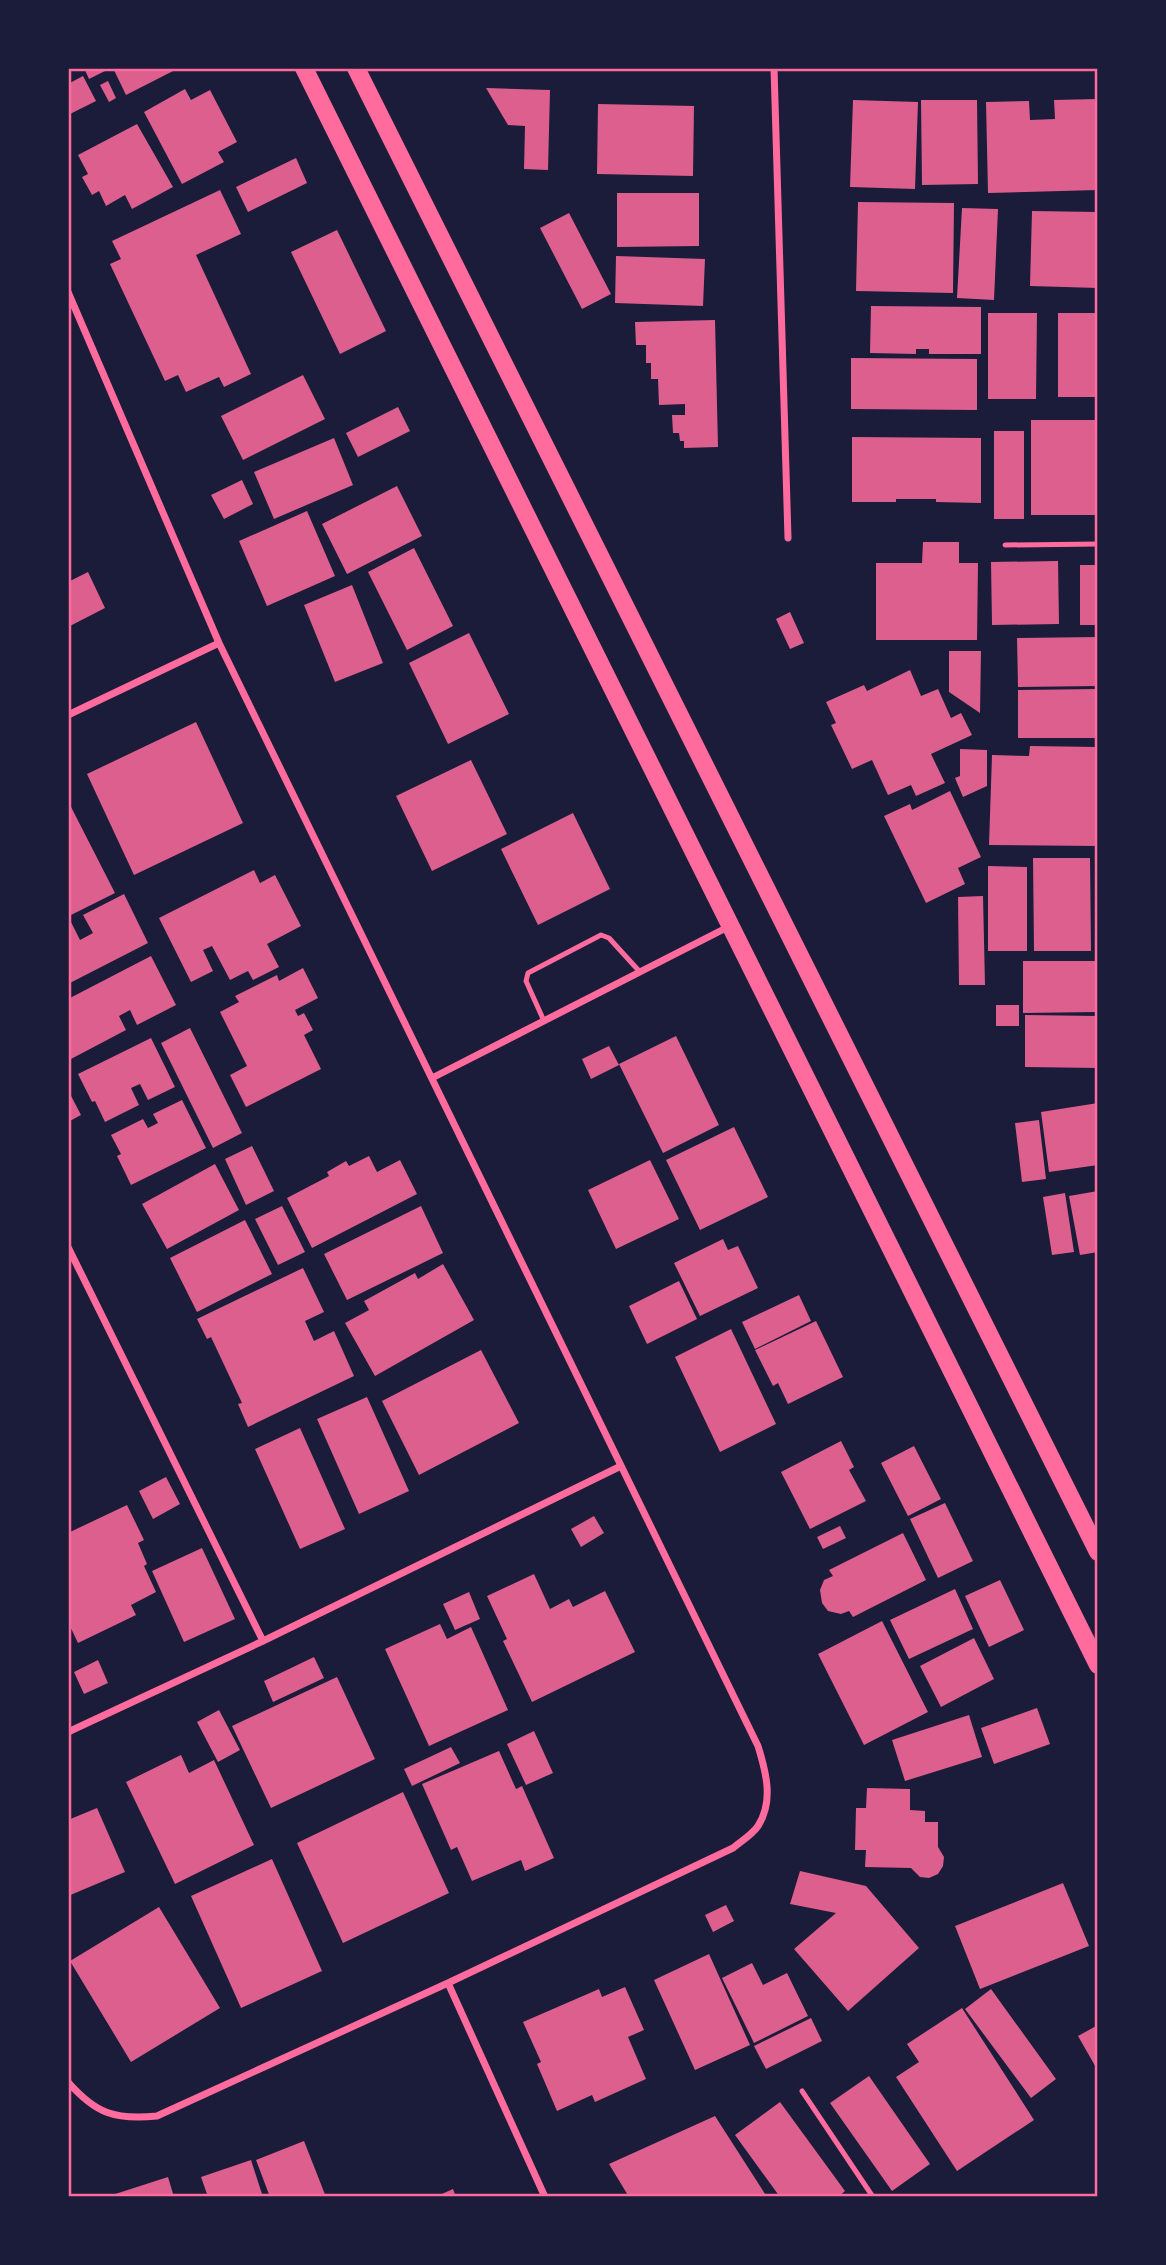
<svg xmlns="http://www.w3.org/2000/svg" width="1166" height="2265" viewBox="0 0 1166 2265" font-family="'Roboto Condensed',sans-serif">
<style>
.building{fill:#dd5f8e}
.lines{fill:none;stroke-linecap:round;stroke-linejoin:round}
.service{stroke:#ff6b9d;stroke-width:5}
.minor{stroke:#ff6b9d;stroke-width:7}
.primary{stroke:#ff6b9d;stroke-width:18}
.neatline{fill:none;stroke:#ff6b9d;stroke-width:2.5}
</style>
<rect width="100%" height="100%" fill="#1b1b3a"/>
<path class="building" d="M84,68H106L107,70L89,79Z
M113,68H179L126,95Z
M83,76L96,101L68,115V84Z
M108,81L116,98L109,102L100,85Z
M486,88L550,90L548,170L524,169L525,126L508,125Z
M185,89L191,100L210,90L237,142L218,152L224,162L182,184L144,112Z
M1098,99V190L988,193L986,102L1029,101L1030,120L1055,119L1054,100Z
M853,100L918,102L915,189L850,187Z
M921,100H977L978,184L922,185Z
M598,104L694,106L693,176L597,174Z
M137,124L173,187L132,209L125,195L106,206L99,191L92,195L82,177L88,174L78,155Z
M296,158L307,183L248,212L236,187Z
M220,190L241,234L196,255L251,374L224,387L219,377L186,392L178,375L165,381L110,264L121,259L112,241Z
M617,193H699V246L617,247Z
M858,202L954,203L953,293L856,291Z
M962,208L998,209L994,300L957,298Z
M1032,211L1098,212V288L1030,286Z
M569,213L611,294L582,309L540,228Z
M337,230L386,331L340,354L291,252Z
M616,256L705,259L703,306L615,303Z
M871,306L981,307V354H929V349H916V354L870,353Z
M988,313H1037L1036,399H988Z
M1058,313H1098V397H1058Z
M715,320L718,447L684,448V441H680L679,433H673L672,415H685V404L659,405L658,379H651V363H646V345H636L635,322Z
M851,358L977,359V410L851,409Z
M303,375L325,419L243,460L221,416Z
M398,407L410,431L358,457L346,433Z
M1031,420H1098V515H1031Z
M994,431H1024V519H994Z
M852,437L981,438V503L936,502V499H896V502H852Z
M334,438L353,485L274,519L254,472Z
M242,480L253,504L224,519L211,495Z
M397,486L422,536L347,574L322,524Z
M307,511L335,576L267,606L239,541Z
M923,542H959V563H978L977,640H876V563H922Z
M414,548L453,626L407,650L368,572Z
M1058,561L1059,624L992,625L991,562Z
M1080,565H1098V625H1080Z
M88,572L105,608L68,627V582Z
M352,585L383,663L335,682L304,605Z
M790,612L804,643L790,649L776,619Z
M469,633L509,714L448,744L409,663Z
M1098,637V686L1018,687L1017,638Z
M949,651H981L980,713L949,692Z
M910,670L921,696L938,689L951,718L961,713L972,735L931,754L945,783L916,796L911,785L888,795L872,760L852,769L831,725L836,723L826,702L864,685L867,691Z
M1098,689V738H1018V690Z
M196,722L243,823L134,875L87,774Z
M1030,746L1098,747V846L989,845L992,755L1029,756Z
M960,749L987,750V786L963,797L955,778L960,776Z
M471,760L507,834L432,871L396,796Z
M950,791L981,857L958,868L965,884L926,903L884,816L910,804L912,810Z
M68,801L115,893L71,915L68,909Z
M573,813L610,889L538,925L501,849Z
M1033,858H1090L1091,951H1034Z
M988,866L1027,867V951H988Z
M254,870L260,883L275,875L301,926L267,944L279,967L253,980L248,971L230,980L212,946L203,950L213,971L191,982L159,918Z
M124,894L148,943L68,984V923L71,922L80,940L93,933L83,915Z
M983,896L985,985H959L958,897Z
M151,956L176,1005L137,1025L130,1010L119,1016L126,1030L71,1059L68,1054V999Z
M1023,961H1098V1012L1023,1013Z
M303,968L318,998L295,1010L298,1016L304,1013L313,1030L304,1035L321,1069L246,1107L230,1075L247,1066L220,1012L239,1002L235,996L277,975L279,981Z
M996,1005H1019V1026H996Z
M1025,1015L1098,1016V1068L1025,1067Z
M190,1028L242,1133L213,1148L161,1043Z
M676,1036L719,1125L663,1153L619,1064Z
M151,1038L175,1087L148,1100L140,1084L131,1088L139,1105L105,1122L95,1101L92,1102L78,1074Z
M609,1046L619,1065L591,1079L582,1059Z
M68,1090L81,1115L68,1122Z
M182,1100L206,1148L131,1185L117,1156L121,1154L111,1135L143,1119L148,1128L158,1123L153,1114Z
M1098,1103V1165L1049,1172L1041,1112Z
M1039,1120L1046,1179L1022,1182L1015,1123Z
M734,1127L768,1197L700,1230L666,1160Z
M252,1146L274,1191L246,1205L225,1159Z
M369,1156L377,1172L400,1160L417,1194L312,1248L287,1198L329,1176L327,1172L346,1161L349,1166Z
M650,1160L679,1219L616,1249L588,1190Z
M215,1164L239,1210L167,1249L142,1204Z
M1098,1191V1252L1080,1255L1069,1196Z
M1065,1193L1074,1252L1052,1255L1043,1197Z
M282,1206L305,1252L278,1265L255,1219Z
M421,1206L443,1253L347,1300L324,1254Z
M245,1220L272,1274L197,1312L170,1258Z
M723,1239L728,1250L738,1246L758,1288L700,1316L674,1263Z
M443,1264L474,1320L375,1376L345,1323L369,1310L364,1301L415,1273L418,1279Z
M303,1268L324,1312L305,1321L314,1341L334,1331L354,1376L248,1427L238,1404L242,1403L211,1337L207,1339L197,1319Z
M679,1281L697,1319L647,1344L629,1306Z
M799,1295L811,1321L755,1349L742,1322Z
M816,1321L843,1377L788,1404L778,1383L773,1386L755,1350Z
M731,1329L776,1424L720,1452L675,1357Z
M481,1350L519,1423L419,1475L382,1401Z
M367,1397L409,1491L359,1514L317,1419Z
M300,1428L345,1529L300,1549L255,1449Z
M841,1441L854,1467L849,1470L866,1501L810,1529L781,1472Z
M914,1446L941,1499L908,1516L881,1463Z
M166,1477L180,1504L153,1519L139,1491Z
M945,1503L973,1561L938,1578L910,1519Z
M127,1505L144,1540L138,1543L147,1564L144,1566L156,1592L131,1605L136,1615L78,1643L68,1622V1533Z
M594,1516L604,1533L581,1547L571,1529Z
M840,1526L846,1538L823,1549L817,1537Z
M903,1533L926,1580L853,1617L849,1611L841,1614L828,1611L822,1603L820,1590L824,1580L833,1576L829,1570Z
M202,1548L235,1619L184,1642L152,1571Z
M534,1574L550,1609L569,1599L573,1607L605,1591L635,1652L532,1702L503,1641L507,1639L487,1596Z
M1000,1580L1024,1630L989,1647L965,1596Z
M955,1589L973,1629L909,1659L890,1620Z
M469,1592L480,1619L455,1630L443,1604Z
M882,1621L928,1712L864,1745L818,1654Z
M440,1624L447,1639L471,1627L508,1710L429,1746L385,1649Z
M974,1638L994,1679L941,1707L920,1666Z
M314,1657L324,1678L273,1702L264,1681Z
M98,1660L108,1683L84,1694L74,1672Z
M337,1677L375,1759L271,1808L232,1726Z
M1037,1708L1050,1744L994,1764L981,1728Z
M219,1710L240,1750L218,1762L197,1722Z
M969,1715L982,1757L905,1781L892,1740Z
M534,1731L553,1773L526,1785L507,1744Z
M451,1747L460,1763L412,1786L404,1769Z
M499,1751L516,1789L522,1786L554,1858L525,1871L521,1860L472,1881L457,1847L451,1850L422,1784Z
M181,1755L189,1773L214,1760L254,1845L175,1884L126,1782Z
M867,1788L910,1789V1810L925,1811V1822H938V1847L944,1857L943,1866L938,1874L929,1878L920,1877L911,1868L865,1867L866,1850H855L856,1808H866Z
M403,1792L449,1893L343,1943L297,1843Z
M97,1808L125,1872L68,1896V1820Z
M272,1859L322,1971L241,2008L191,1896Z
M800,1871L866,1886L919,1948L848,2011L794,1949L836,1913L790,1904Z
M1063,1883L1089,1946L980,1989L955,1926Z
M726,1905L734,1921L713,1932L705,1915Z
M159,1907L220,2008L131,2062L70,1961Z
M709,1954L750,2045L695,2070L654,1980Z
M752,1963L763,1985L787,1973L808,2016L754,2043L722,1978Z
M625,1987L644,2030L628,2037L646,2079L595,2102L592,2095L557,2111L537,2064L541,2062L523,2022L599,1989L602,1997Z
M991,1989L1056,2079L1031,2098L965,2009Z
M962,2008L1034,2120L957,2171L896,2077L919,2062L907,2044Z
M811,2018L822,2041L766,2069L754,2046Z
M1098,2025V2071L1078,2036Z
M869,2076L930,2164L892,2191L830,2103Z
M780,2102L845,2191L838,2197H780L735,2135Z
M715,2116L767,2197H629L609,2164Z
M304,2141L326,2197H270L256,2160Z
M251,2160L263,2197H208L201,2177Z
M168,2177L174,2197H109V2196Z
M453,2189L456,2197H435Z"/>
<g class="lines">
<path class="service" d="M1005,545L1098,544
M544,1021L526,981L528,973L601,935L609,938L640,972
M802,2091L873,2197"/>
<path class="minor" d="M774,68L788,538
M68,292L219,643L758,1746C766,1772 774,1801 758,1826C752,1835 740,1842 733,1848L448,1983L157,2116C115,2120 96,2114 68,2082
M68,715L219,643
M432,1078L730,926
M68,1247L263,1641
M68,1732L263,1641L621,1466
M448,1983L545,2197"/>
<path class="primary" d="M304,68L1098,1665
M356,68L1098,1552"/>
</g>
<rect width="1166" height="2265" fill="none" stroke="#1b1b3a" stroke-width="140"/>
<rect x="70" y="70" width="1026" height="2125" class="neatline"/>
</svg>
